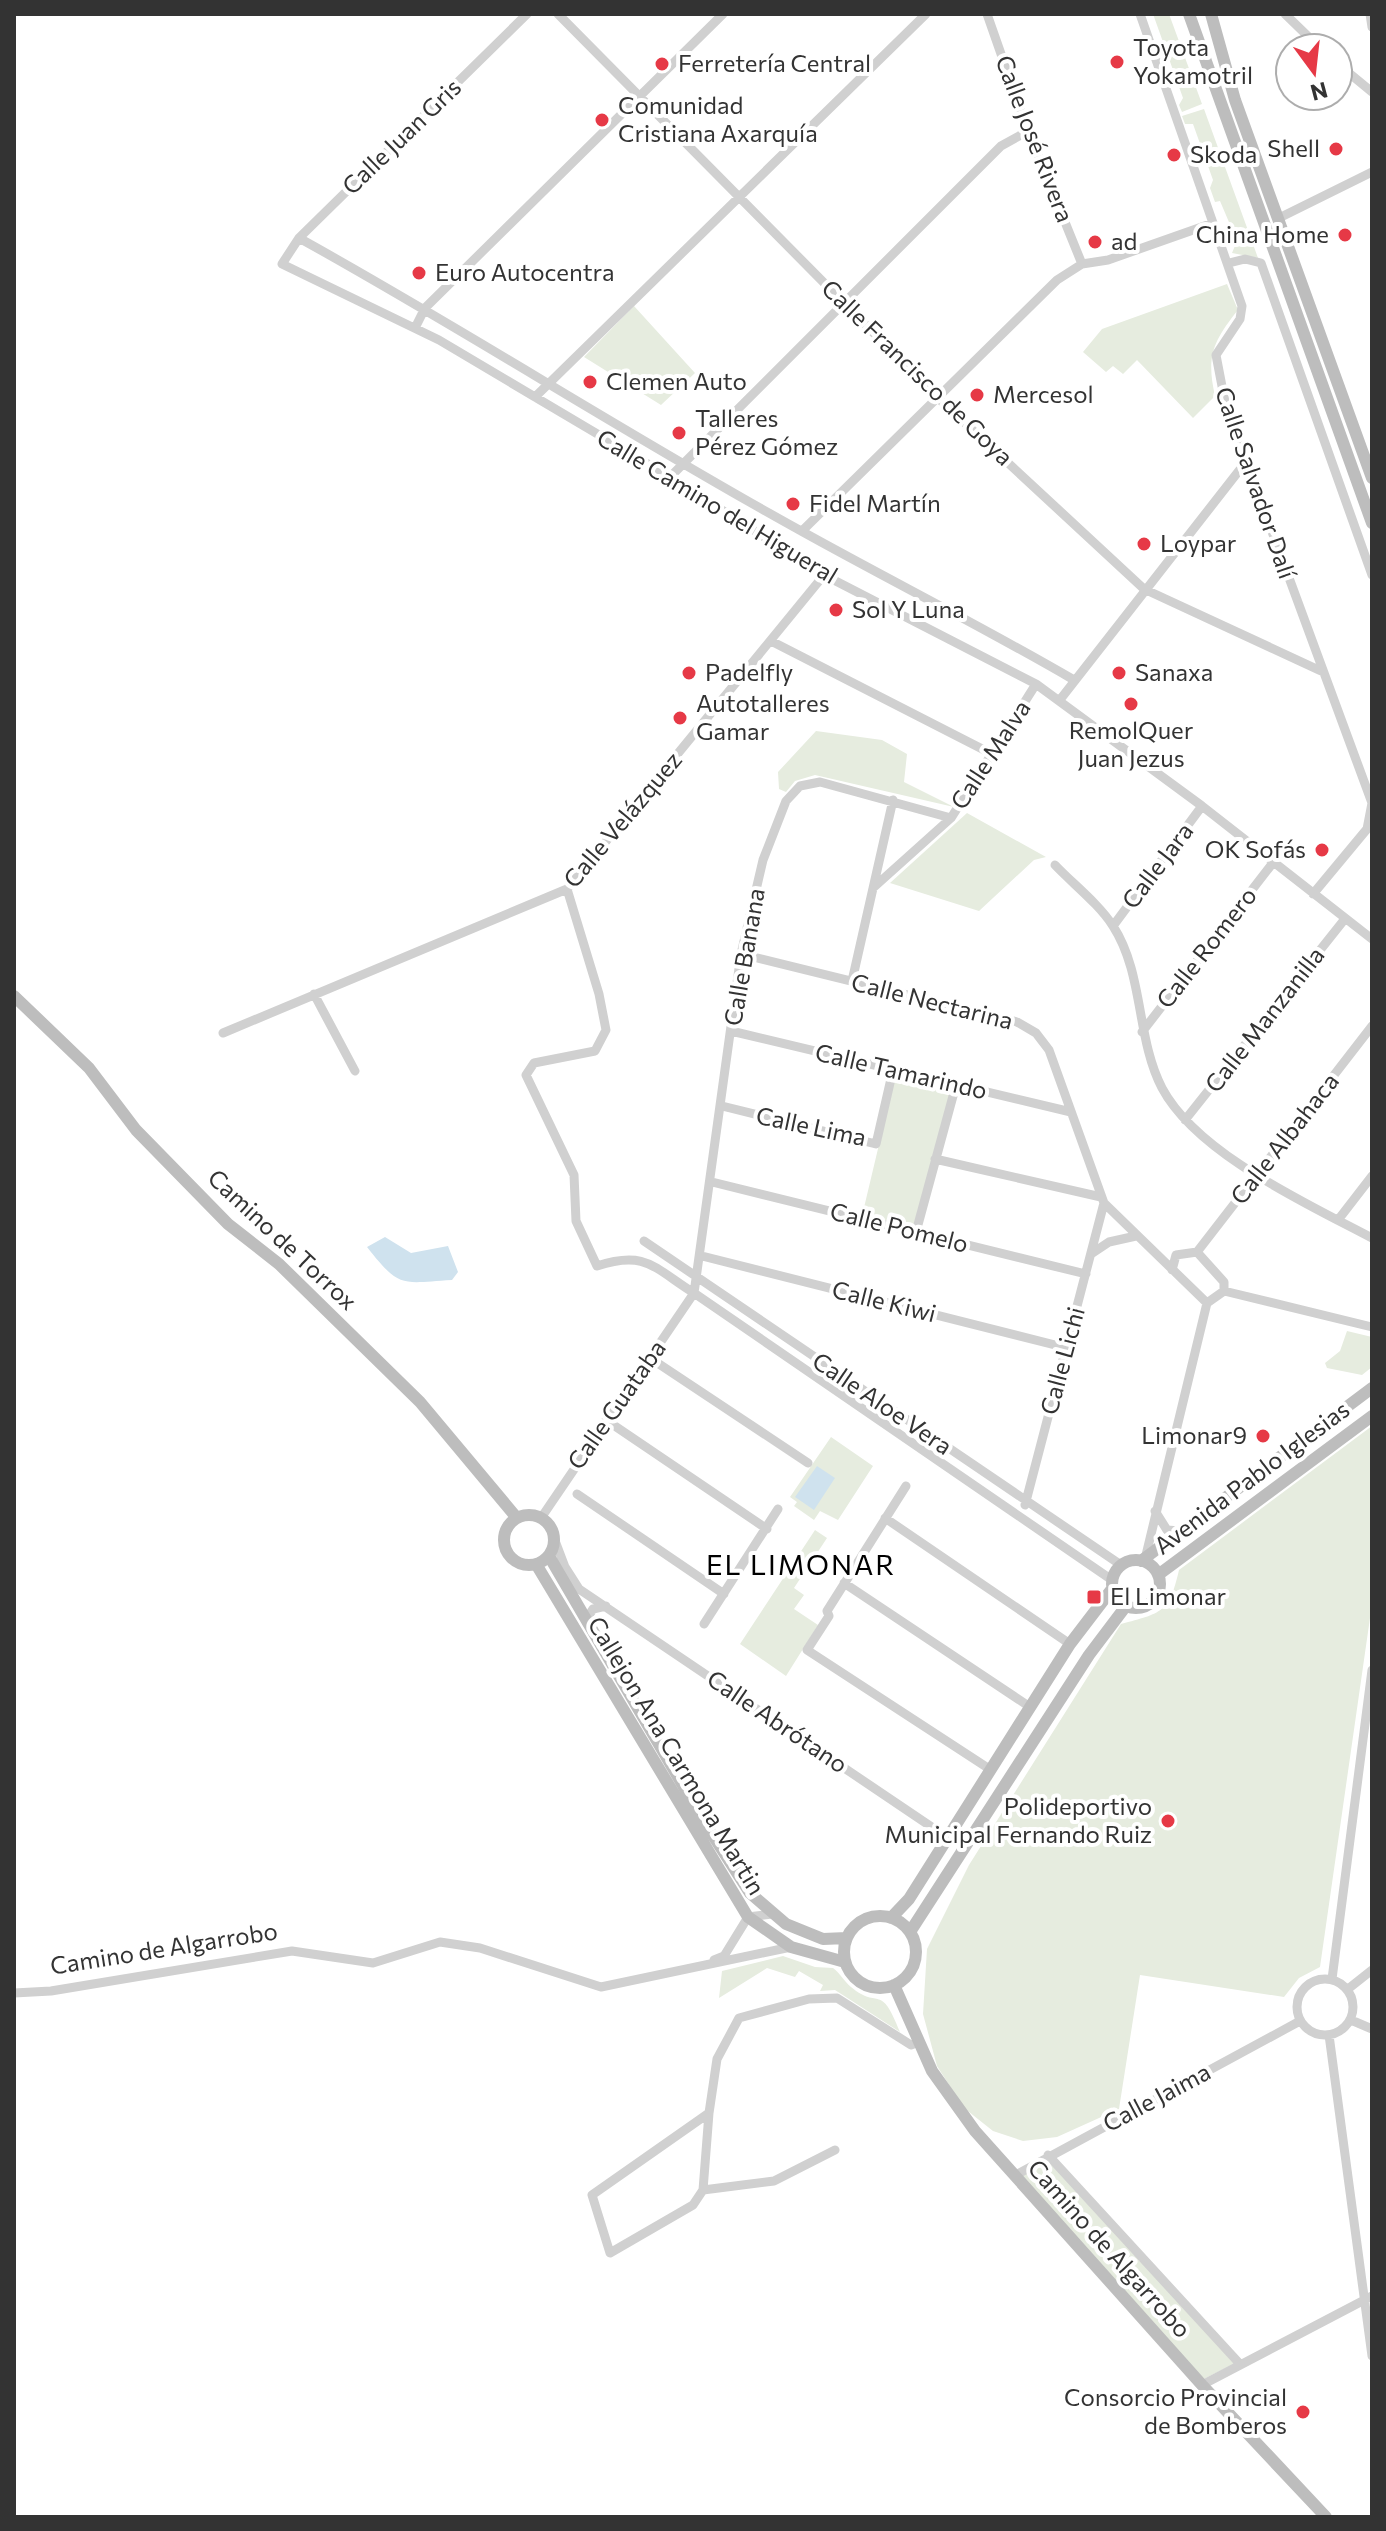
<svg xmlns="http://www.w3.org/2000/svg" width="1386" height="2531" viewBox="0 0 1386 2531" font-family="Commissioner,sans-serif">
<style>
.green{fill:#e6ecdf}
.water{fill:#cfe2ee}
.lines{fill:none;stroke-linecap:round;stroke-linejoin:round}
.street{stroke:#d0d0d0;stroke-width:9}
.secondary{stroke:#bdbdbd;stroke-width:12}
.poi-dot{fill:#e63946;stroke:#fff;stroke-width:3}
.labels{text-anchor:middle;stroke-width:8;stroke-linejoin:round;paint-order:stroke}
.poi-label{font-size:24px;fill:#333;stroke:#fff;text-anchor:start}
.street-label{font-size:24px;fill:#333;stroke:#fff}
.quarter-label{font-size:28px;letter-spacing:2px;fill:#000;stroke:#fff}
</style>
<rect width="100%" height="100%" fill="#fff"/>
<path class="green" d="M1153,14H1169L1202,104L1182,112L1179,105L1183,98Z
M1204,109L1258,258L1232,253L1237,241L1220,201L1215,202L1210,188L1213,180L1193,124H1185L1182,116Z
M1227,284L1238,310C1213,341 1206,357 1215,396L1193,418L1137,360L1123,374L1113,366L1106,372L1083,352L1102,329Z
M634,306L695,373L661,405L584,357Z
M816,731L882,740L907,754L904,782L954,807L815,775L795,781L786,792L779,789L778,772Z
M967,813L1046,857L1034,860L979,911L890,883Z
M896,1073L952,1087L914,1228L862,1216Z
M1347,1331L1372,1337V1367L1362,1375L1327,1368L1325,1363L1340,1351Z
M1372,1426V1604L1320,1967L1299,1978L1284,1997L1140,1975L1119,2109L1057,2137L1023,2141L993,2131L964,2108L937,2066L923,2014L927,1949L969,1865L1121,1624C1162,1613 1169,1613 1179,1570Z
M831,1437L873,1466L838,1520L820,1511L814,1520L794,1506L797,1502L790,1497Z
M815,1530L827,1538L794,1588L804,1595L794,1609L818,1625L786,1676L740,1644Z
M783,1956L815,1967L833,1968C840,1973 844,1981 851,1987C880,2011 880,1981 900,2032L835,1990L820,1991L823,1985L799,1971L795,1977L767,1968L719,1998L722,1971Z
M1048,2158L1235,2363L1204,2379L1017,2177Z"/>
<path class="water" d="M385,1237L411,1253L448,1246L458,1272L452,1280C401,1283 400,1289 367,1247Z
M817,1466L835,1478L814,1510L795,1497Z"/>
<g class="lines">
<path class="street" d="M527,14L299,238L282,264L439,340L670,477L824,575L1036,684L1202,806L1372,939
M558,14L938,398L1144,589L1321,671
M987,14L1028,131L1082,264
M1140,14L1242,306L1240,319L1216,355L1226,407L1372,803L1367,829L1313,894
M1285,14L1320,48
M1370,14L1372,27
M1338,64L1372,92
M1279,218L1372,172
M299,238C469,332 632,438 803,532C893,582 985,628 1074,680
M1229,263L1245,259L1261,263L1372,575
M415,328L425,308L723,14
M535,397L926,14
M670,477L1001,146L1028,131
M802,531L1057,280L1082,264L1108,260L1213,223
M771,641L992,754
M1059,701L1245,463
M1055,865C1073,884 1099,904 1113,926C1144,974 1136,1038 1162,1088C1197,1154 1308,1204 1372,1238
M873,888L951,818L1036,684
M567,889L599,994L606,1030L595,1051L534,1063L526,1075L574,1175L576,1221L597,1266C646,1250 654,1268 694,1293L1112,1580
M1113,926L1202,806
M741,954L1017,1022L1036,1033L1049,1050L1104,1203L1207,1303L1224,1291V1282L1197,1252L1176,1255L1172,1270
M852,981L893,800
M314,994L355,1071
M731,1031L1071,1112
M1142,1032L1272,864
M223,1033L567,889L824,575
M722,1106L876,1144L893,1070
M1185,1120L1344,920
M935,1159L1101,1197
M712,1182L1086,1274
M1338,1220L1372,1176
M916,1232L956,1085
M644,1241L1121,1565
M1197,1252L1372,1026
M1091,1254L1109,1242L1136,1236
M702,1256L1067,1348
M1224,1291L1372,1327
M650,1358L808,1463
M606,1420L767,1529
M906,1486L827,1611L829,1616L807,1650L991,1770
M577,1494L724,1594
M1025,1505L1104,1203
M1155,1511L1167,1530L1180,1531
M541,1518L694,1293L741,954L763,860L786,801L800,786L820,782L951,818
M885,1518L1070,1644
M554,1538L565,1567L579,1589L948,1838
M1146,1555L1207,1303
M844,1583L1030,1707
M586,1620L593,1609L606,1606
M704,1624L778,1509
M714,1960L724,1956L748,1917L772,1914
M1297 2007a28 28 0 1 1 56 0a28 28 0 1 1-56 0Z
M1332,1979L1372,1670
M1348,1989L1372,1970
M14,1993L51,1991L292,1951L373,1963L440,1942L480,1948L601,1987L791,1947
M1351,2020L1372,2029
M1329,2035L1372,2356
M709,2113L703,2190L693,2205L610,2253L592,2195Z
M709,2113L717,2059L739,2018L809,1999L837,1998L911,2045L919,2042
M1048,2155L1239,2363
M1014,2176L1300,2021
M703,2190L774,2181L835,2150
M1202,2385L1372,2296"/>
<path class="secondary" d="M1189,14L1372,523
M1211,14L1235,100L1372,478
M14,996L89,1068L136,1130L228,1224L279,1264L420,1402L517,1518
M504 1540a25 25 0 1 1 50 0a25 25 0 1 1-50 0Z
M549,1556L705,1823L750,1893L786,1924L823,1939L847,1938
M1112 1584a24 24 0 1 1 48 0a24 24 0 1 1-48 0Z
M1141,1561L1372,1388
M536,1564L748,1917L791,1947L845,1962
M1158,1575L1372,1416
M844 1952a36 36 0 1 1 72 0a36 36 0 1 1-72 0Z
M891,1918L909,1899L1070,1644L1112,1589
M910,1932L1089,1655L1126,1606
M894,1985L932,2071L975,2131L1202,2385L1326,2517"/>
</g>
<g class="poi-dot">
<circle cx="1117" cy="62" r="8"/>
<circle cx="662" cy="64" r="8"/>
<circle cx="602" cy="120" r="8"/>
<circle cx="1336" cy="149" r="8"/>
<circle cx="1174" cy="155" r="8"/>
<circle cx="1345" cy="235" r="8"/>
<circle cx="1095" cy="242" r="8"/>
<circle cx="419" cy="273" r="8"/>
<circle cx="590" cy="382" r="8"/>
<circle cx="977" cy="395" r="8"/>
<circle cx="679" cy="433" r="8"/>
<circle cx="793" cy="504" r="8"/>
<circle cx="1144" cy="544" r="8"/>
<circle cx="836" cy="610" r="8"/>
<circle cx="689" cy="673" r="8"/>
<circle cx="1119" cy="673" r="8"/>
<circle cx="1131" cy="704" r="8"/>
<circle cx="680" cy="718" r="8"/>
<circle cx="1322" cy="850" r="8"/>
<circle cx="1263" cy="1436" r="8"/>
<rect x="1086" y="1589" width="16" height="16" rx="4"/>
<circle cx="1168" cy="1821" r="8"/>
<circle cx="1303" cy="2412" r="8"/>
</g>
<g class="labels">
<g class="poi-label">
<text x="1133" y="56">Toyota<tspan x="1133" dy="28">Yokamotril</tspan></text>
<text x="678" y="72">Ferretería Central</text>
<text x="618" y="114">Comunidad<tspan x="618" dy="28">Cristiana Axarquía</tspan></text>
<text x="1320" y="157" text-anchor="end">Shell</text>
<text x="1190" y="163">Skoda</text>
<text x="1329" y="243" text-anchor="end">China Home</text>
<text x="1111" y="250">ad</text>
<text x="435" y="281">Euro Autocentra</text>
<text x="606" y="390">Clemen Auto</text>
<text x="993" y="403">Mercesol</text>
<text x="695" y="427">Talleres<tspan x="695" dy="28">Pérez Gómez</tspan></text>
<text x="809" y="512">Fidel Martín</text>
<text x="1160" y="552">Loypar</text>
<text x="852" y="618">Sol Y Luna</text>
<text x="705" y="681">Padelfly</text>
<text x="1135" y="681">Sanaxa</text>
<text x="696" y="712">Autotalleres<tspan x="696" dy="28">Gamar</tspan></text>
<text x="1131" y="739" text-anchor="middle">RemolQuer<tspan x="1131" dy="28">Juan Jezus</tspan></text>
<text x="1306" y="858" text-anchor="end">OK Sofás</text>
<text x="1247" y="1444" text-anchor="end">Limonar9</text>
<text x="1110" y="1605">El Limonar</text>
<text x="1152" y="1815" text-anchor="end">Polideportivo<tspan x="1152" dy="28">Municipal Fernando Ruiz</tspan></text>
<text x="1287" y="2406" text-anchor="end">Consorcio Provincial<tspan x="1287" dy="28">de Bomberos</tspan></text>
</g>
<g class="street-label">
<text transform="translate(402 137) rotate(-44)" y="8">Calle Juan Gris</text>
<text transform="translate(1034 139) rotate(69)" y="8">Calle José Rivera</text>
<text transform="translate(917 373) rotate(44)" y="8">Calle Francisco de Goya</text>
<text transform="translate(1255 483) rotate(71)" y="8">Calle Salvador Dalí</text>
<text transform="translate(717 507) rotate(31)" y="8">Calle Camino del Higueral</text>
<text transform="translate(991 755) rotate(-57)" y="8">Calle Malva</text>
<text transform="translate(623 820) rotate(-50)" y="8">Calle Velázquez</text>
<text transform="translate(1158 866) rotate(-53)" y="8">Calle Jara</text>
<text transform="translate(1207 948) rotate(-52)" y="8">Calle Romero</text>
<text transform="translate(745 957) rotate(-80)" y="8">Calle Banana</text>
<text transform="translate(932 1002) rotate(14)" y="8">Calle Nectarina</text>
<text transform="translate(1265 1020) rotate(-52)" y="8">Calle Manzanilla</text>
<text transform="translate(901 1072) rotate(13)" y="8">Calle Tamarindo</text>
<text transform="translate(811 1127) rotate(12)" y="8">Calle Lima</text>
<text transform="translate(1285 1139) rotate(-52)" y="8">Calle Albahaca</text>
<text transform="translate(899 1228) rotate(14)" y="8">Calle Pomelo</text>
<text transform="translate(282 1240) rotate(43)" y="8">Camino de Torrox</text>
<text transform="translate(884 1302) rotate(14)" y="8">Calle Kiwi</text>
<text transform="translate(1063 1361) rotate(-75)" y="8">Calle Lichi</text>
<text transform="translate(882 1404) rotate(34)" y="8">Calle Aloe Vera</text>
<text transform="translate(617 1405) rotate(-55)" y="8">Calle Guataba</text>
<text transform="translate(1252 1478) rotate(-37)" y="8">Avenida Pablo Iglesias</text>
<text transform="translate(777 1722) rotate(34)" y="8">Calle Abrótano</text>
<text transform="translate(676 1756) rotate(59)" y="8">Callejon Ana Carmona Martin</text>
<text transform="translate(164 1949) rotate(-9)" y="8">Camino de Algarrobo</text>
<text transform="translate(1157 2098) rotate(-28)" y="8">Calle Jaima</text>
<text transform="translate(1109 2249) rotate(48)" y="8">Camino de Algarrobo</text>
</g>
<g class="quarter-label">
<text x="801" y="1575">EL LIMONAR</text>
</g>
</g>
<rect width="1386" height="2531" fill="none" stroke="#333333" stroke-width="32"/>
<g transform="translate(1314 72) rotate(165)"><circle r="38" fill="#ffffff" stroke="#adadad" stroke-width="2"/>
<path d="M0-6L14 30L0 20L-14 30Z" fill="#e63946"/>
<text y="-12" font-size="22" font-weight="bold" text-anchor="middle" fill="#333333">N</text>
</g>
</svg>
